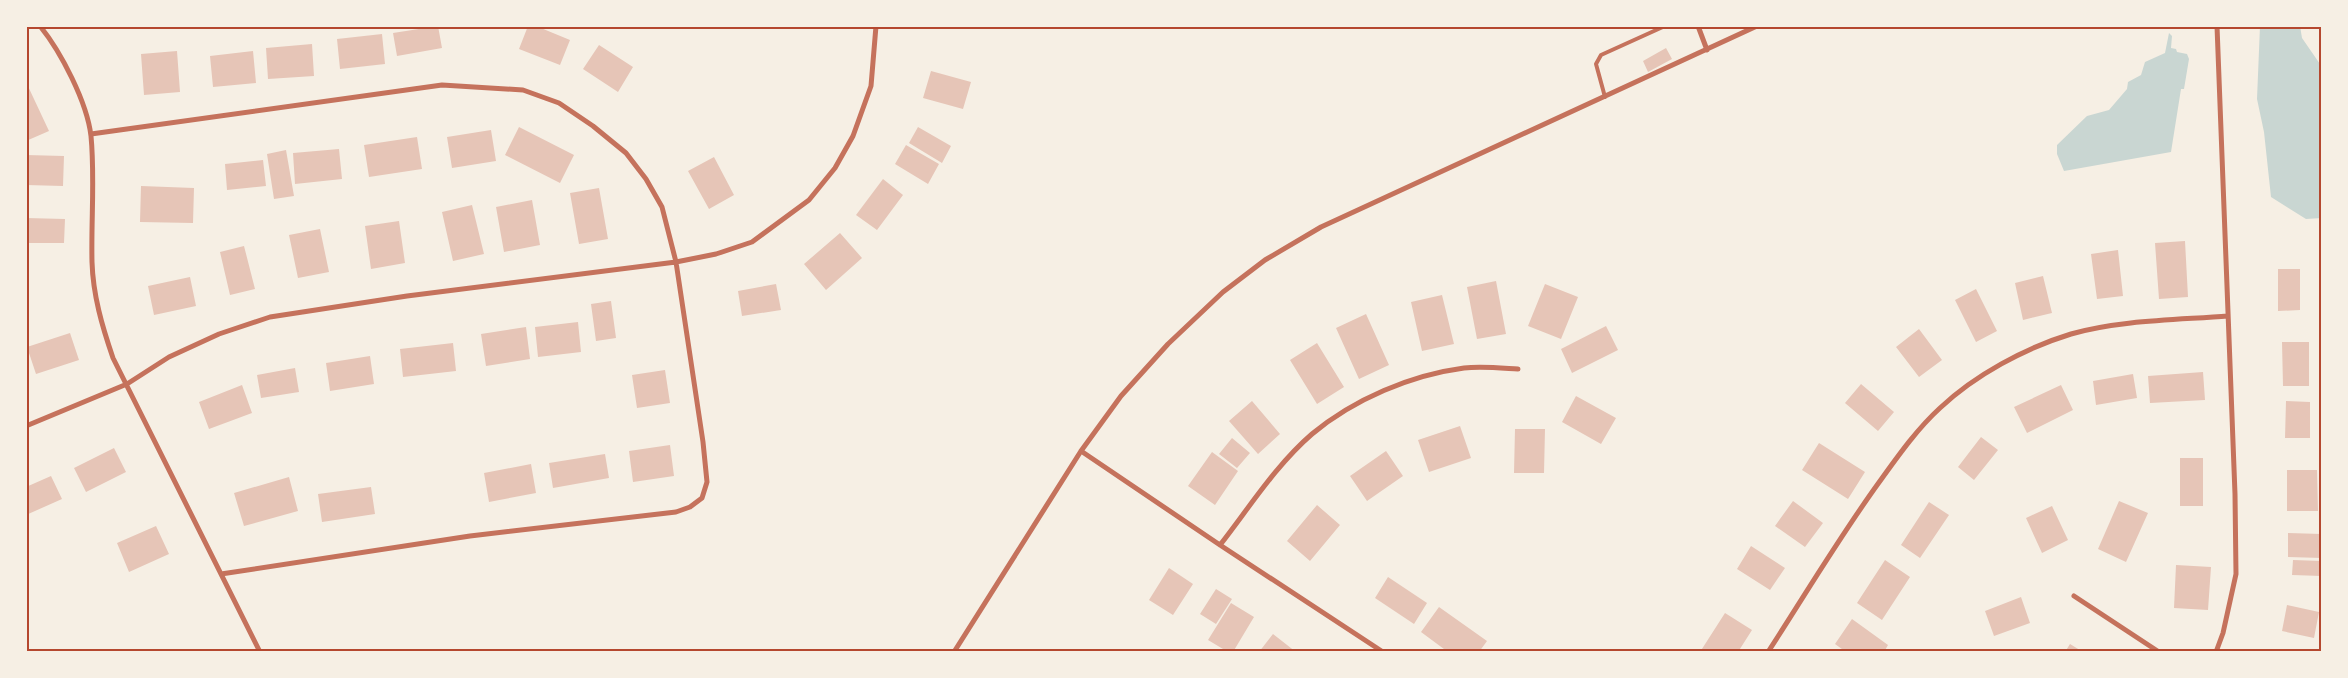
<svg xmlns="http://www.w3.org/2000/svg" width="2348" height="678" viewBox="0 0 2348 678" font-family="Commissioner,sans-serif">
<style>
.water{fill:#c9d6d2}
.building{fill:#e6c5b7}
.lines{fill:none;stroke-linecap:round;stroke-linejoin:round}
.service{stroke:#c5725c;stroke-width:4}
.minor{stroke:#c5725c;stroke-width:5}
.neatline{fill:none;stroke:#b5482f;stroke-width:2}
</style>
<rect width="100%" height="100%" fill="#f6efe4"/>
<path class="water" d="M2260,26H2300L2302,38L2322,67V218L2306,219L2271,197L2264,132L2257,99Z
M2169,33L2172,36L2171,48L2176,49L2177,52L2187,54L2189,59L2184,89H2181L2171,152L2064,171L2057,154V145L2087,116L2109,110L2127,89L2128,82L2141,75L2145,62L2165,53Z"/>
<path class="building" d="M438,26L442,48L397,56L393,33Z
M528,26H536L570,40L560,65L519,49Z
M382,34L385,64L340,69L337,39Z
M312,44L314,76L268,79L266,48Z
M599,45L633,67L618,92L583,69Z
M1666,48L1672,59L1648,72L1643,61Z
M177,51L180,92L144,95L141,54Z
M253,51L256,83L213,87L210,56Z
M931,71L971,82L963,109L923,98Z
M26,82L49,131L26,141Z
M519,127L574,155L560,183L505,155Z
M918,127L951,146L942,163L909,143Z
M491,130L496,161L452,168L447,137Z
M417,137L422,169L369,177L364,145Z
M906,145L939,164L928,184L895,164Z
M339,149L342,179L295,184L293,153Z
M286,150L294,196L274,199L267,154Z
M26,155L64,156L63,186L26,185Z
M714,157L734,195L709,209L688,171Z
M263,160L266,186L227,190L225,164Z
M883,179L903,195L877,230L856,215Z
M141,186L194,188L193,223L140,222Z
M599,188L608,239L579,244L570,193Z
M532,200L540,245L504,252L496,207Z
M472,205L484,254L453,261L442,212Z
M26,218L65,219L64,243H26Z
M399,221L405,263L371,269L365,226Z
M320,229L329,272L298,278L289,235Z
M840,233L862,258L826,290L804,264Z
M2185,241L2188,297L2159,299L2155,243Z
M244,246L255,289L230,295L220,252Z
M2118,250L2123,296L2097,299L2091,254Z
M2278,269H2300V310L2278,311Z
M2043,276L2052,313L2023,320L2015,283Z
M190,277L196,306L154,315L148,286Z
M1496,281L1506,334L1477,339L1467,287Z
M776,284L781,310L742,316L738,291Z
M1545,284L1578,297L1561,339L1528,326Z
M1976,289L1997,331L1976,342L1955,300Z
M1442,295L1454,344L1422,351L1411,302Z
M611,301L616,338L596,341L591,304Z
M1366,314L1389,365L1359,379L1336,328Z
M578,322L581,352L538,357L535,327Z
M1606,326L1618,350L1572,373L1561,349Z
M526,327L530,359L486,366L481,334Z
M1919,329L1942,360L1919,377L1896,347Z
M70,333L79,360L36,374L27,347Z
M2282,342H2309V386H2283Z
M453,343L456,371L403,377L400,349Z
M1317,343L1344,387L1317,404L1290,360Z
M370,356L374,384L330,391L326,363Z
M295,368L299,392L261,398L257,375Z
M665,370L670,403L637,408L632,375Z
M2203,372L2205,400L2150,403L2148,376Z
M2133,374L2137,398L2096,405L2093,381Z
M1861,384L1894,412L1878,431L1845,403Z
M242,385L252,413L209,429L199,402Z
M2061,385L2073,410L2027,433L2014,407Z
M1576,396L1616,418L1601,444L1562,422Z
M1252,401L1280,434L1258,454L1229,421Z
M2286,401L2310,402V438H2285Z
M1460,426L1471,458L1429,472L1418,440Z
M1515,429H1545L1544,473H1514Z
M1981,437L1998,450L1974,480L1958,467Z
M1232,438L1250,453L1237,468L1219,454Z
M1819,443L1865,472L1848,499L1802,470Z
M670,445L674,476L633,482L629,451Z
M114,448L126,472L86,492L74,468Z
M1386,451L1403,476L1367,501L1350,476Z
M1212,452L1238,471L1215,505L1188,486Z
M605,454L609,478L553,488L549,463Z
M2180,458H2203V506H2180Z
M531,464L536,493L489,502L484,473Z
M2287,470H2317L2318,511H2287Z
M51,476L62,499L26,515V487Z
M289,477L298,511L244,526L234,493Z
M371,487L375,514L322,522L318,494Z
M1793,501L1823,523L1805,547L1775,526Z
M2119,501L2148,513L2126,562L2098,549Z
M1929,502L1949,515L1920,558L1901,545Z
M1317,505L1340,525L1310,561L1287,541Z
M2052,506L2068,540L2042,553L2026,518Z
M156,526L169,554L129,572L117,543Z
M2288,533L2322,534V558L2288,557Z
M1751,546L1785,568L1770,590L1737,569Z
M1885,560L1910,577L1882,620L1857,603Z
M2293,560L2322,561V576L2292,575Z
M2176,565L2211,567L2208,610L2174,608Z
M1169,568L1193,584L1173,615L1149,600Z
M1388,577L1427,603L1414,624L1375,598Z
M1216,589L1232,599L1216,624L1200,614Z
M2021,597L2030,623L1994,636L1985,611Z
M1231,603L1254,617L1233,652H1228L1208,640Z
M2287,605L2319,612L2314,638L2282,631Z
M1439,607L1487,641L1479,652H1448L1421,632Z
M1725,613L1752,630L1738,652H1700Z
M1852,619L1888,645L1884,652H1846L1835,644Z
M1273,634L1296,652H1259Z
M2070,644L2083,652H2065Z"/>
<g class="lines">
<path class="service" d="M1605,97L1596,64L1601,55L1665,26"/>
<path class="minor" d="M40,26C61,52 87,102 91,136C95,177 91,220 92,262C93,295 102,326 113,358L260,652
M1698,26L1707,50
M91,134L442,85L523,90L559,103L593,126L626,153L646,179L662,207L676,262L703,442L707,482L702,498L690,507L676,512L470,536L221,574
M26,426L127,384L169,357L219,334L270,317L407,296L676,262L716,254L752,242L809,200L835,168L853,136L871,86L876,26
M1081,451L1220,545L1383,652
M1220,545C1249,508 1276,465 1312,434C1354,399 1411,375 1464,368C1481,366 1501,368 1518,369
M2074,596L2159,652
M954,652L1081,451L1121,396L1168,344L1223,292L1265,260L1321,227L1757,26
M1768,652C1805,595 1840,536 1880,481C1898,456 1917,429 1940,408C1975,375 2025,348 2071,334C2121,320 2177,320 2228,316
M2216,652L2223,633L2236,574L2235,494L2217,26"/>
</g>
<rect width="2348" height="678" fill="none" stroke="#f6efe4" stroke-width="55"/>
<rect x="28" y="28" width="2292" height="622" class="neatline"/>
</svg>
